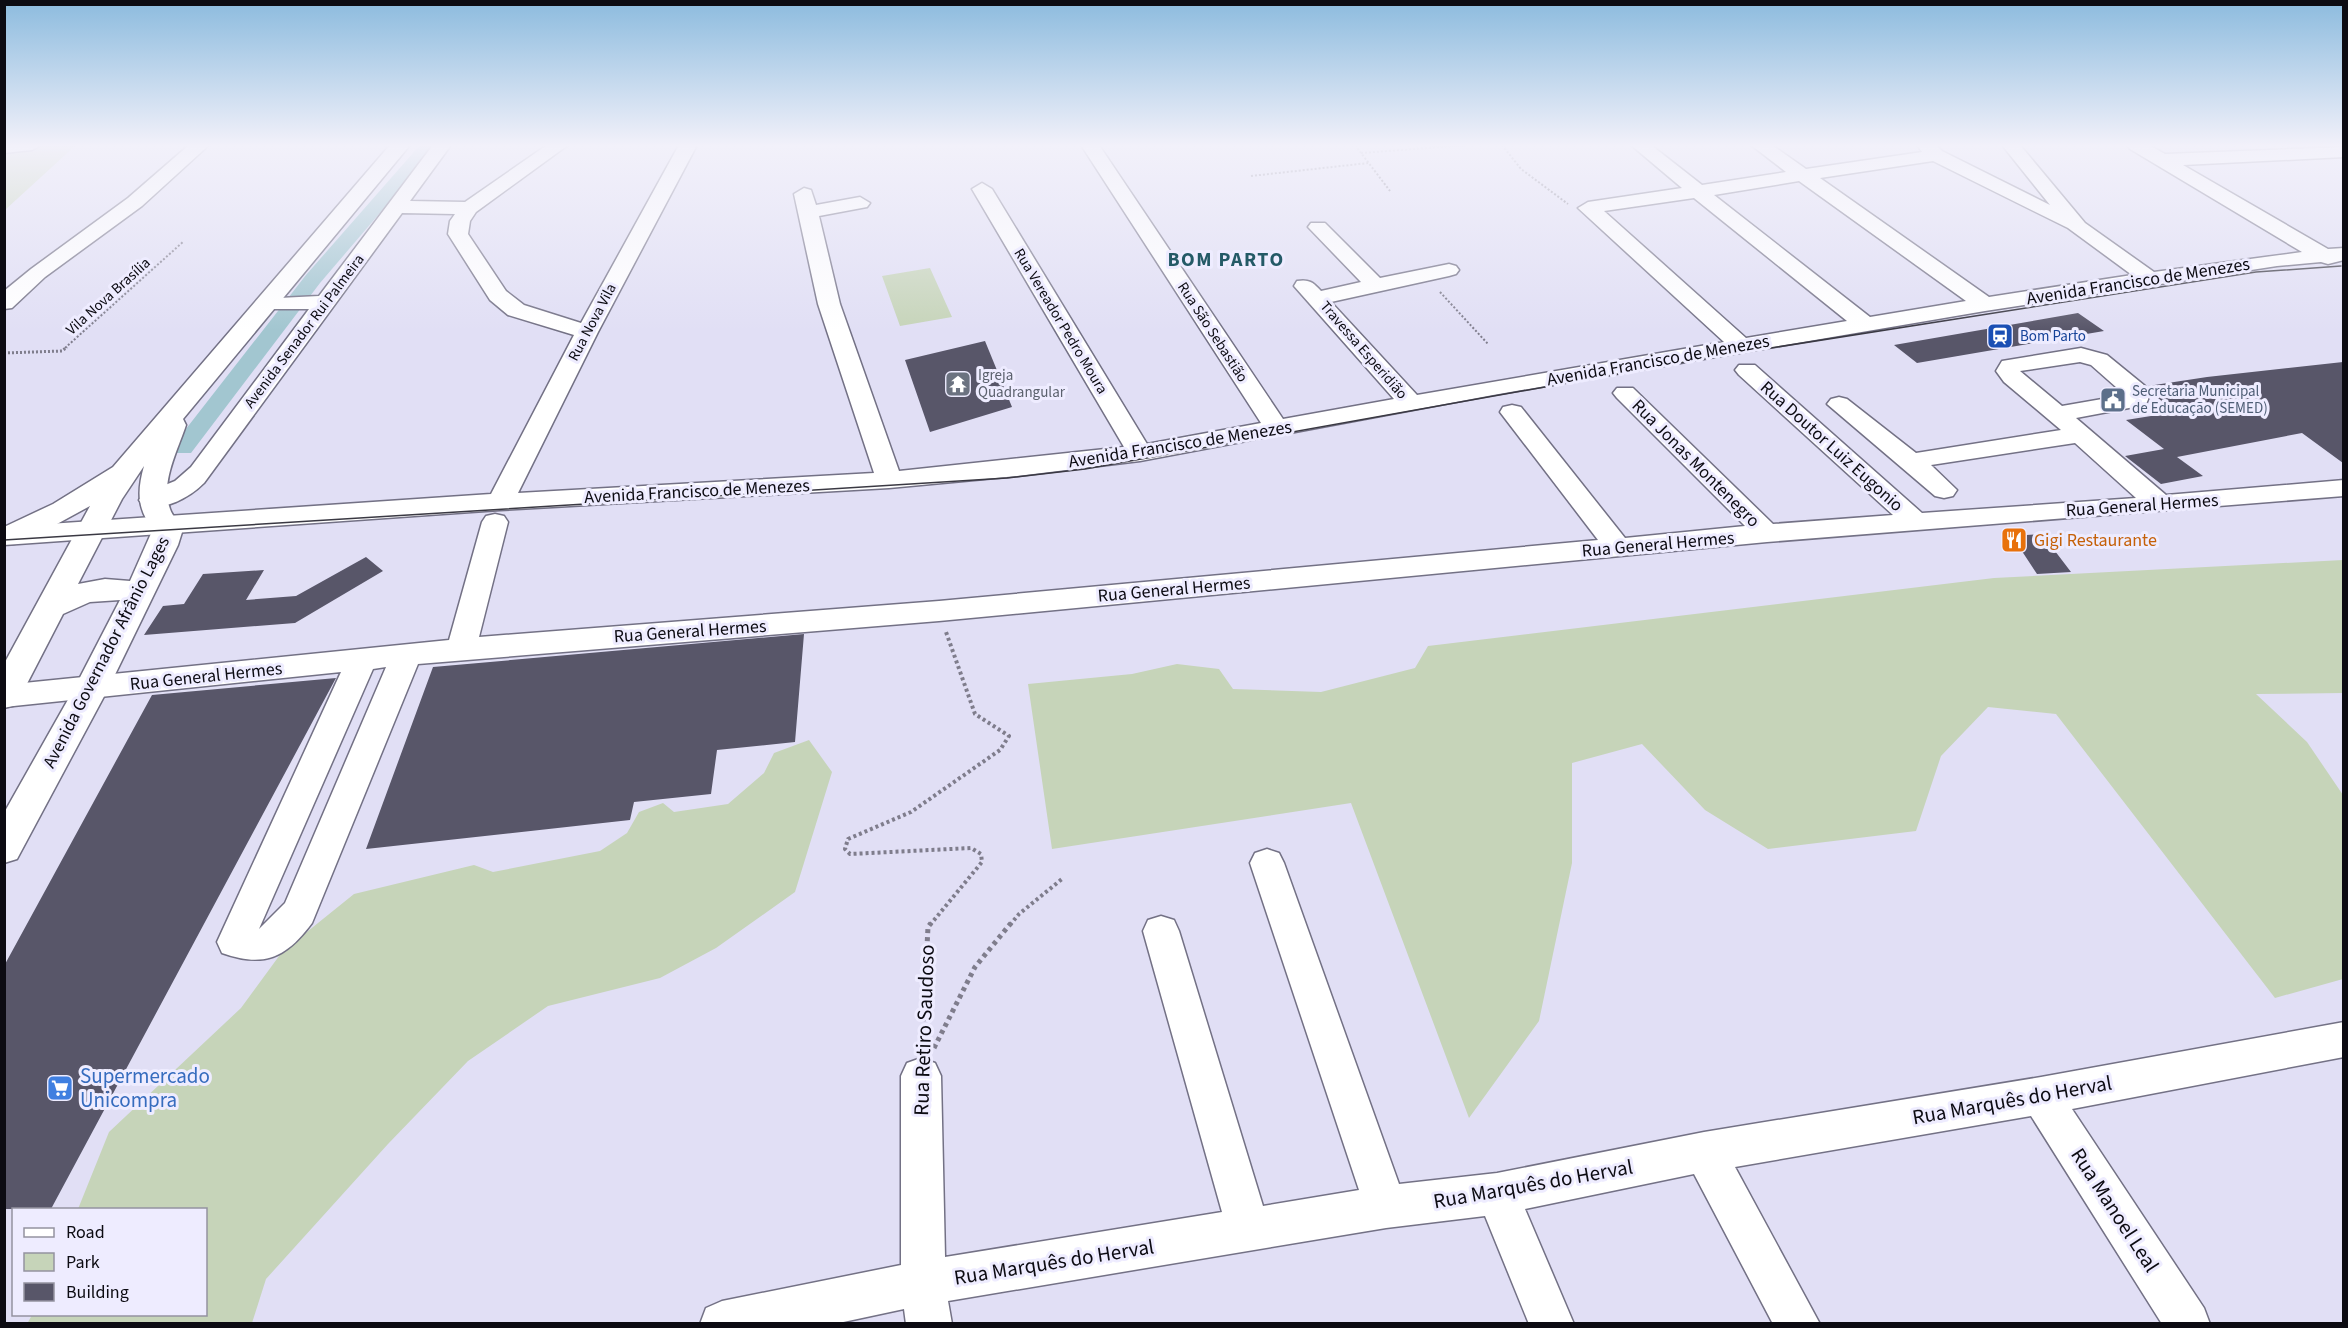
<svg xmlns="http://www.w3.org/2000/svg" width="2348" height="1328" viewBox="0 0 2348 1328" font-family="'Source Sans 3',sans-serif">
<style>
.green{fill:#c6d4b9}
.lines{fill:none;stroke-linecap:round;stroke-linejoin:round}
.canal{fill:#a2c6d0;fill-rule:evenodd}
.building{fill:#585669}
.minor-casing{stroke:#737185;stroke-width:3}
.major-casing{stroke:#737185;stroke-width:3}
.path-far3{stroke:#7f7d8c;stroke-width:2;stroke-dasharray:2 2;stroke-linecap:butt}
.path-far2{stroke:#7f7d8c;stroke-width:3;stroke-dasharray:2 2;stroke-linecap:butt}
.path-far1{stroke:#7f7d8c;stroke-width:4;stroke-dasharray:3 3;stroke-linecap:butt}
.path{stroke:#7f7d8c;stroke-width:5;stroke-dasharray:4 4;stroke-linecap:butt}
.minor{fill:#fff;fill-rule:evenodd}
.major{fill:#fff;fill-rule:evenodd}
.tram{stroke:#3a3943;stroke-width:1.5}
.labels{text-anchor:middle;stroke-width:6;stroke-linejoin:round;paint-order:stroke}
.far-street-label{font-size:15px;fill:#0c0b12;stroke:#eeecff}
.far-transit-label{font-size:15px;fill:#164399;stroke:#eeecff;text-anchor:start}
.far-worship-label{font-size:15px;fill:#5b616d;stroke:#eeecff;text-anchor:start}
.far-service-label{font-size:15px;fill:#4e5e75;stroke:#eeecff;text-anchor:start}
.street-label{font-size:18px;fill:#0c0b12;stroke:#eeecff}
.food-label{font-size:18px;fill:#c56008;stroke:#eeecff;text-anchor:start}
.far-district-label{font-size:20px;font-weight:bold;letter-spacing:1.5px;fill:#245a67;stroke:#eeecff}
.near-street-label{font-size:21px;fill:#0c0b12;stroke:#eeecff}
.near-shop-label{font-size:21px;fill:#366cbe;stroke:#eeecff;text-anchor:start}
</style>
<rect width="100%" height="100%" fill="#e1dff5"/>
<path class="green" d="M37,145H76L5,210L4,149Z
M930,268L952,317L900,326L882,276Z
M2343,560V693L2256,694L2307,742L2343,795V979L2275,998L2056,714L1988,707L1941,756L1916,831L1768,849L1705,810L1642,744L1572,763V863L1539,1021L1469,1118L1351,803L1052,849L1028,684L1132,674L1177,664L1219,669L1233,689L1321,692L1415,668L1428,646L1994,578Z
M809,740L832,772L795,892L716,948L660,978L548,1006L468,1061L388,1144L266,1279L252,1323L27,1324L32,1315L206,1314V1210L78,1209L109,1132L241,1008L282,952L354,894L474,865L493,872L600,851L627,833L639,812L663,803L674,812L728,804L764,773L774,753Z"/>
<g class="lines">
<path class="canal" d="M420,145H438L320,283L191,453H175L171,448L175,443L306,275Z"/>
</g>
<path class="building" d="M2078,313L2104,331L1917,363L1894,345Z
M985,341L1012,407L930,432L905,360Z
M2343,362V463L2302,433L2177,457L2203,476L2161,484L2125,456L2164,449L2126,420L2176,412L2151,393L2148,386L2207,377Z
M2042,534L2071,572L2037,574L2012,536Z
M366,557L383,571L295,623L144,635L163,606L184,604L203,574L264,570L246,600L296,596Z
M804,634L795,742L717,750L711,794L634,802L630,820L366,849L433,667Z
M336,678L51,1209H4V966L152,695Z"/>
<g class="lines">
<defs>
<path id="minor" d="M4,145H41L32,150L4,153Z
M189,145H209L142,206L45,277L12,308L4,309V291L31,269L128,198Z
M433,145H451L410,201L465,202L547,145H568L476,212L470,221L468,234L506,291L524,305L581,323L679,145H697L598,332L518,493L874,473L818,304L794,194L804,188L811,190L816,205L860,197L870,203L867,207L819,216L840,304L899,471L1124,447L972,189L982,183L992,189L1147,444L1261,423L1081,145H1099L1283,419L1394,399L1294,286L1297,281C1309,279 1313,282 1321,291L1361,282L1308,227L1311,223H1325L1380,278L1449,264L1456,266L1459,270L1456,274L1449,276L1331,302L1417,395L1724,342L1578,208L1588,202L1682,188L1631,145H1651L1702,185L1786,172L1751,145H1772L1806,169L1922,152L1917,145H1936L1942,151L2050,205L2002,145H2020L2085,223L2154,272L2302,252L2130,149L2127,145H2149L2165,154L2344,147V157L2183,165L2328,249L2344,248V260L2328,264L2321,262L2277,266L1985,311L1493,395L1140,461L1017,476L889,488L500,510L4,545V527L491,494L574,335L508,315L490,300L448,234L450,221L455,214L402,213L204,483C189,498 164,511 143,506L139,500L143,494L175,481L191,467L309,309H259L256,304L259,299L319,296ZM1933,161L2068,228L2132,275L1989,297L1820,178ZM1799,181L1966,301L1870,317L1714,195ZM1694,198L1847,321L1746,338L1604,211Z
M2081,348L2107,355L2145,386C2150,393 2150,398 2145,405L2076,418L2166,495L2344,480V496L1767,542L939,621L418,664L312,923C286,958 264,968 222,953L217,942L341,672L4,707V685L449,640L482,522L486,516L495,514L504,516L508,522L479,637L939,601L1598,540L1500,412L1503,407L1512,405L1521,407L1625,538L1745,526L1617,398L1613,393L1617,388H1633L1773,524L1893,515L1739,375L1735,370L1739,365H1755L1922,513L2136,498L2075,443L1931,465L1957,490L1953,496L1944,498L1935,496L1827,404L1831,399L1839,397L1847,399L1916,453L2061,430L2004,382L1996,371L2002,361ZM2080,362L2091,365L2125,395L2062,406L2020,371ZM386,667L285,903L259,929L373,669Z
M1267,849L1279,853L1284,863L1399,1184L1497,1173L1704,1132L2041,1077L2344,1022V1057L2072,1109L2204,1308L2210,1324H2162L2031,1116L1735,1167L1820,1324H1773L1694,1174L1525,1209L1574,1324H1529L1485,1216L1386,1228L948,1301L952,1324H906L904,1309L834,1324H700L706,1308L722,1301L901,1265V1076L907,1063L921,1058L935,1063L941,1076L945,1257L1222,1212L1143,931L1148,920L1161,916L1174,920L1179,931L1263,1206L1359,1190L1250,863L1255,853Z"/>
<path id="major" d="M390,145H410L183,419L186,425C178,450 160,482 170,509C172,516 179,522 183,529L178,545L108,689L17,859L4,863V813L74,689L120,600L90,602L63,614L16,705L4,708V664L90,506L24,542L13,544L4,542V527L53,504L113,467ZM144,466C137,491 137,509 153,529L130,581L105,579L78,584L122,499Z"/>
</defs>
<use href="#minor" class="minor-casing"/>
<use href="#major" class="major-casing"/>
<path class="path-far3" d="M1355,145L1390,191
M1502,145L1521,169L1568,204
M1361,153L1466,145
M1251,176L1368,163
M1440,292L1488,344
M65,348L184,241"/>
<path class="path-far2" d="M4,353L62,351L67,347"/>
<path class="path-far1" d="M930,925L982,862L981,854L971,848L850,854L845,849L848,839L911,812L1000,750L1009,736L975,714L946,632
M1010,925L1019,914L1062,879"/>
<path class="path" d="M922,1045L928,927L931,923
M934,1048L975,967L1011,923"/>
<use href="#minor" class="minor"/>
<use href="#major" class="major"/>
<path class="tram" d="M4,540L1007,478L1085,469L1707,358L2256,272L2341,266"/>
</g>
<linearGradient id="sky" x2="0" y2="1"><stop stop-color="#8cbbde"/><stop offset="0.44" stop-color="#f2f1fa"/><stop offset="1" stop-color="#f2f1fa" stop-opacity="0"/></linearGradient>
<rect width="2348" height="331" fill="url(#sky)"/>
<defs>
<symbol id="station-square" viewBox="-11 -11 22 22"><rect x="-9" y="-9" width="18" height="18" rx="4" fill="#1a4fb4" stroke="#eeecff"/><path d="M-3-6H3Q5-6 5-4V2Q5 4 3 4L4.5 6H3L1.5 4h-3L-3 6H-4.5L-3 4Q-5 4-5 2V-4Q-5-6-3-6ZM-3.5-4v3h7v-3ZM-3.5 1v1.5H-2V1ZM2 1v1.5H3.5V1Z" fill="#fff"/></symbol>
<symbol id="temple-square" viewBox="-11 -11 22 22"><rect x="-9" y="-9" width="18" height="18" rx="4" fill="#6b7280" stroke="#eeecff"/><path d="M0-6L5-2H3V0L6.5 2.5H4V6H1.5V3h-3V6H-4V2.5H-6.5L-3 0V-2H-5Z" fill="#fff"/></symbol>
<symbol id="civic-square" viewBox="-11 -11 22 22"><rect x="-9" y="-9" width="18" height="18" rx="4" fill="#5c6f8a" stroke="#eeecff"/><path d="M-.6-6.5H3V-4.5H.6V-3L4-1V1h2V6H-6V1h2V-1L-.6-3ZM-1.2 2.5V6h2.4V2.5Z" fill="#fff"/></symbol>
<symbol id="restaurant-square" viewBox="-11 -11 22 22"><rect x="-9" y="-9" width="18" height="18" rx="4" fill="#e8710a" stroke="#eeecff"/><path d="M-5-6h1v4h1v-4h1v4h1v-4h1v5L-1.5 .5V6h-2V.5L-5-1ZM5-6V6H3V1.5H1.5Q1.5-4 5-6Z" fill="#fff"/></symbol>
<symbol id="supermarket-square" viewBox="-11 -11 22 22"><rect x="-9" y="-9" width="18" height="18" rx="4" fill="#3f7fe0" stroke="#eeecff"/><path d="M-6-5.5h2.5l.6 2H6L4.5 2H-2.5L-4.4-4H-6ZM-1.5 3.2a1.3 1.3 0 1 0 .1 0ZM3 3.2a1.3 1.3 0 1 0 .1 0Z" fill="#fff"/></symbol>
</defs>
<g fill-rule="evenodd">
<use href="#station-square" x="1985" y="321" width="30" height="30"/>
<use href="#temple-square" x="943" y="369" width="30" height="30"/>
<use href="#civic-square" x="2098" y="385" width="30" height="30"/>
<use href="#restaurant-square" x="1999" y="525" width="30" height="30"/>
<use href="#supermarket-square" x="45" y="1073" width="30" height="30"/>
</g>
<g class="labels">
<g class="far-street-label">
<text transform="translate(108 296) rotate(-42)" y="5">Vila Nova Brasília</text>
<text transform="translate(1061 321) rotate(59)" y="5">Rua Vereador Pedro Moura</text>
<text transform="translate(592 322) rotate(-62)" y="5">Rua Nova Vila</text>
<text transform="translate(304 331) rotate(-53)" y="5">Avenida Senador Rui Palmeira</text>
<text transform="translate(1213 332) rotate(57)" y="5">Rua São Sebastião</text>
<text transform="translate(1364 350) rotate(49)" y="5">Travessa Esperidião</text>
</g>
<g class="far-transit-label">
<text x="2020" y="341">Bom Parto</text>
</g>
<g class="far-worship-label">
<text x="978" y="380">Igreja<tspan x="978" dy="17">Quadrangular</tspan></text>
</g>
<g class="far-service-label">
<text x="2132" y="396">Secretaria Municipal<tspan x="2132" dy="17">de Educação (SEMED)</tspan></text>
</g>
<g class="street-label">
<text transform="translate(2138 281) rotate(-9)" y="6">Avenida Francisco de Menezes</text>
<text transform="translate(1658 360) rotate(-10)" y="6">Avenida Francisco de Menezes</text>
<text transform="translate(1180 444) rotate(-9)" y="6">Avenida Francisco de Menezes</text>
<text transform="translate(1832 446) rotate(42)" y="6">Rua Doutor Luiz Eugonio</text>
<text transform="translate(1696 463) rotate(45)" y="6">Rua Jonas Montenegro</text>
<text transform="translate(697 491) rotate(-3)" y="6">Avenida Francisco de Menezes</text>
<text transform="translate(2142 505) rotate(-4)" y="6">Rua General Hermes</text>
<text transform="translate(1658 544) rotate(-5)" y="6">Rua General Hermes</text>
<text transform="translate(1174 589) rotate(-5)" y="6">Rua General Hermes</text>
<text transform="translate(690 631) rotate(-4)" y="6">Rua General Hermes</text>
<text transform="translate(106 652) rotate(-63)" y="6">Avenida Governador Afrânio Lages</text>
<text transform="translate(206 676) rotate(-6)" y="6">Rua General Hermes</text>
</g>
<g class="food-label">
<text x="2034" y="546">Gigi Restaurante</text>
</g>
<g class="far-district-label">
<text x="1226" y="266">BOM PARTO</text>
</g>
<g class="near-street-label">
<text transform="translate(924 1030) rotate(-88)" y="7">Rua Retiro Saudoso</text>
<text transform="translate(2012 1100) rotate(-10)" y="7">Rua Marquês do Herval</text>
<text transform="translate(1533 1184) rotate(-10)" y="7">Rua Marquês do Herval</text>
<text transform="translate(2115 1210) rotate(57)" y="7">Rua Manoel Leal</text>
<text transform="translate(1054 1262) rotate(-9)" y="7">Rua Marquês do Herval</text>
</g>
<g class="near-shop-label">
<text x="80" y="1083">Supermercado<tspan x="80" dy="24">Unicompra</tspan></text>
</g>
</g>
<rect width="2348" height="1328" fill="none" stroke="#0c0b12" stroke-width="12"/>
<rect x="12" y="1208" width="195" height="108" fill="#eeecff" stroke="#9492a0" stroke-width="1.5"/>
<rect x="24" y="1228" width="30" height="9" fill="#ffffff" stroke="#9492a0" stroke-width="1.5"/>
<text x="66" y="1238" font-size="18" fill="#0c0b12">Road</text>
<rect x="24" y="1253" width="30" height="18" fill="#c6d4b9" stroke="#9492a0" stroke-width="1.5"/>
<text x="66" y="1268" font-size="18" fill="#0c0b12">Park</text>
<rect x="24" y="1283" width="30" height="18" fill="#585669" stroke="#9492a0" stroke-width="1.5"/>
<text x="66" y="1298" font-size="18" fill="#0c0b12">Building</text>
</svg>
